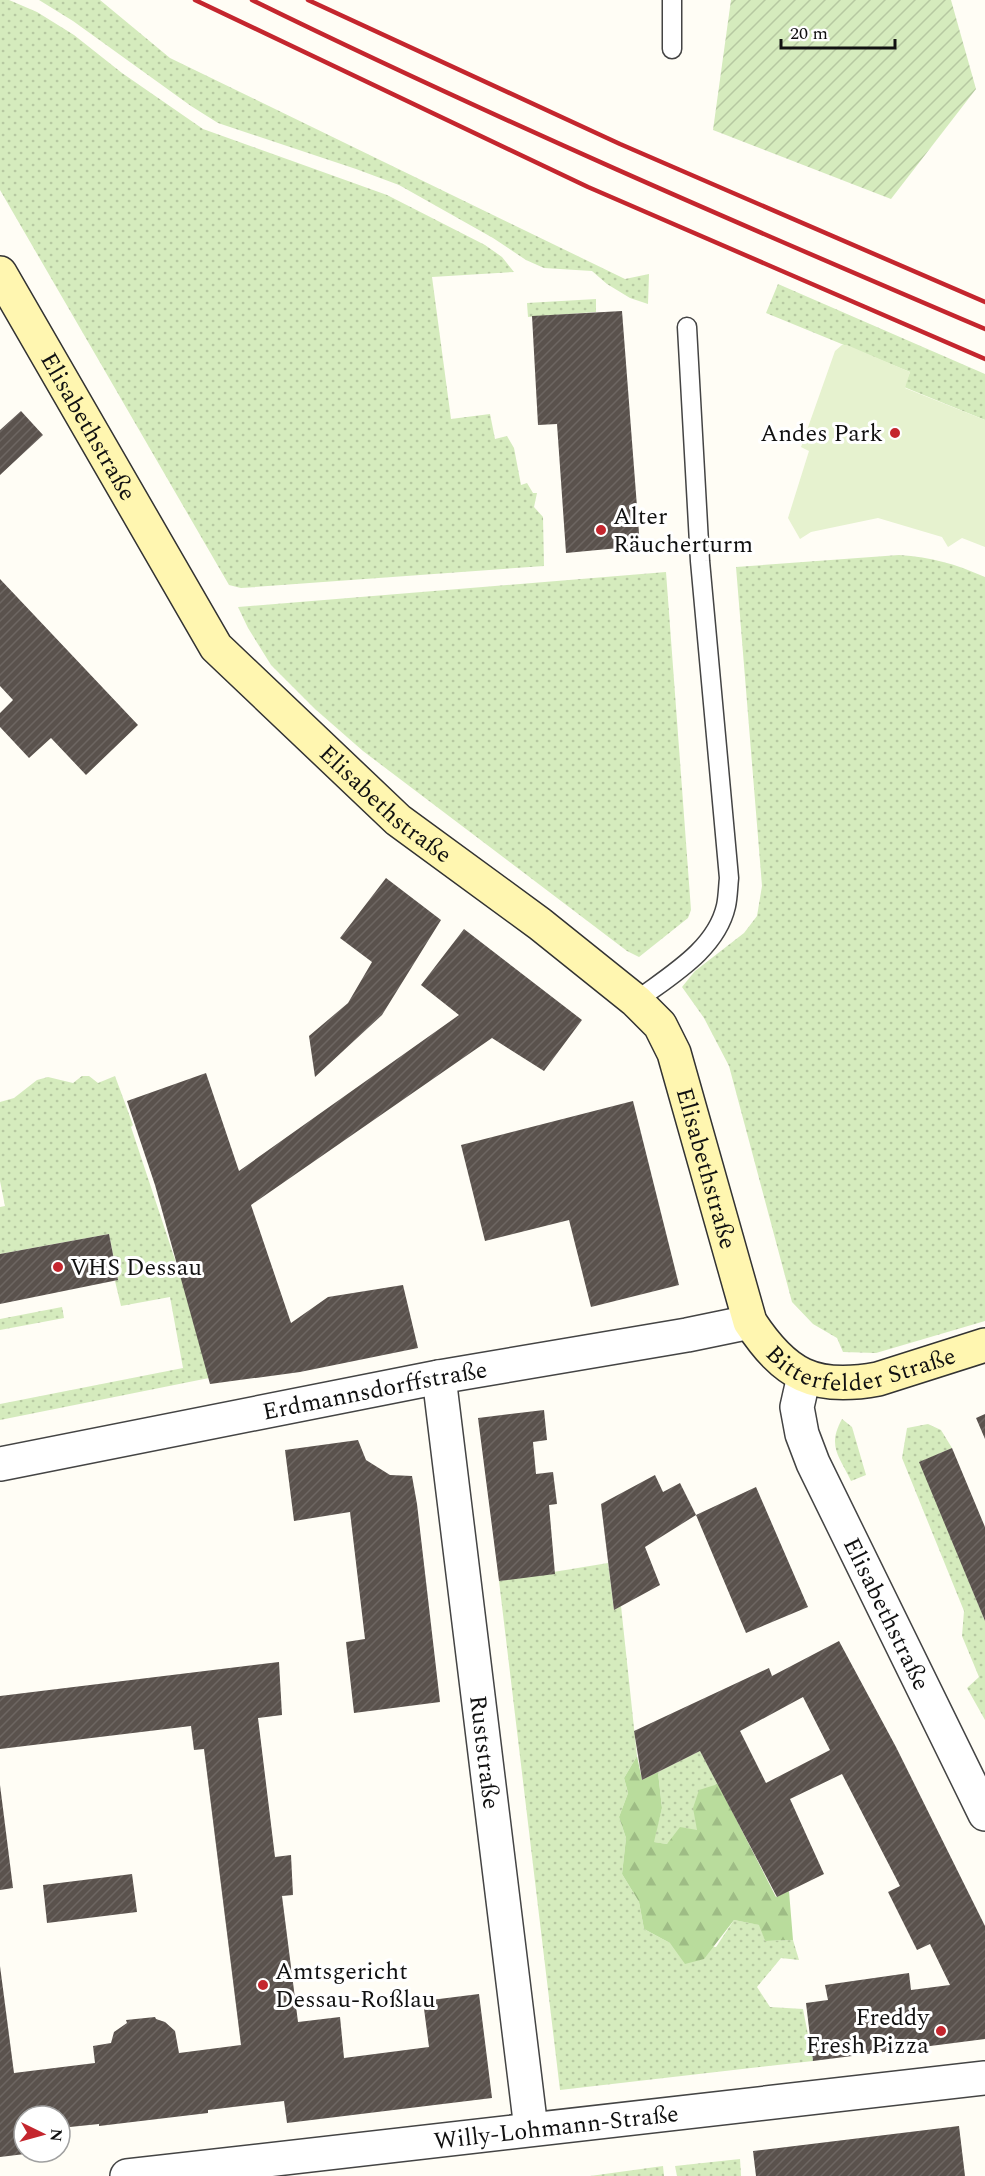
<svg xmlns="http://www.w3.org/2000/svg" width="985" height="2176" viewBox="0 0 985 2176" font-family="Spectral,serif">
<style>
.grass{fill:url(#grass-dots)}
.forest{fill:url(#forest-firs)}
.garden{fill:url(#garden-furrows)}
.pitch{fill:#e6f2cf}
.building{fill:url(#building-hatch);fill-rule:evenodd}
.lines{fill:none;stroke-linecap:round;stroke-linejoin:round}
.lane-casing{stroke:#444;stroke-width:21}
.street-casing{stroke:#444;stroke-width:36}
.secondary-casing{stroke:#333;stroke-width:36}
.lane{stroke:#fff;stroke-width:18}
.street{stroke:#fff;stroke-width:33}
.secondary{stroke:#fff6b0;stroke-width:33}
.rail{stroke:#c4262e;stroke-width:4.5}
.poi-dot{fill:#c4262e;stroke:#fff;stroke-width:2}
.labels{text-anchor:middle;stroke-width:6;stroke-linejoin:round;paint-order:stroke}
.street-label{font-size:24px;fill:#111;stroke:#fff}
.poi-label{font-size:24px;fill:#111;stroke:#fff;text-anchor:start}
</style>
<defs>
<pattern id="grass-dots" width="8" height="8" patternUnits="userSpaceOnUse" patternTransform="scale(1.5)"><rect width="8" height="8" fill="#d5ebbd"/><path d="M2 2h.1M6 6h.1" fill="none" stroke="#b6c8a1" stroke-width="1.8" stroke-linecap="round"/></pattern>
<pattern id="forest-firs" width="22" height="20" patternUnits="userSpaceOnUse" patternTransform="scale(1.5)"><rect width="22" height="20" fill="#b9dc9c"/><path d="M5 1l3.5 6h-7zM16 11l3.5 6h-7z" fill="#9ebc85"/></pattern>
<pattern id="garden-furrows" width="10" height="10" patternUnits="userSpaceOnUse" patternTransform="scale(1.5)"><rect width="10" height="10" fill="#d5ebbd"/><path d="M-1 1l2-2M0 10L10 0M9 11l2-2" fill="none" stroke="#b6c8a1"/></pattern>
<pattern id="building-hatch" width="6" height="6" patternUnits="userSpaceOnUse" patternTransform="scale(1.5)"><rect width="6" height="6" fill="#5a524d"/><path d="M-1 1l2-2M0 6l6-6M5 7l2-2" fill="none" stroke="#6d6662"/></pattern>
</defs>
<rect width="100%" height="100%" fill="#fffdf5"/>
<path class="grass" d="M0,0H9L37,12L74,35L122,73L203,129L387,195L485,245L502,257L514,272L432,277L451,419L490,414L495,439L507,436L514,448L521,485L527,483L533,493H537L534,507L543,517L544,566L241,588L229,585L0,190Z
M39,0H100L170,58L625,279L649,274L648,304L630,298L607,284L592,271L544,268L526,260L493,238L399,185L356,169L218,123L191,106L73,21Z
M778,284L985,374V420L904,387L910,372L766,313Z
M596,299V312L528,317L527,303Z
M899,555C932,557 955,564 985,577V1321L876,1353L843,1352L837,1338L813,1324L792,1302L729,1066L704,1018L682,987L695,971L744,933L757,916L762,886L736,567Z
M666,572L691,910L688,918L639,957L627,951L363,751L315,709L271,665L248,628L238,607Z
M82,1076H89L98,1083L115,1076L133,1125L131,1127L214,1377L0,1420V1404L183,1368L170,1297L121,1306L115,1281L118,1279L109,1234L0,1254V1207L5,1206L0,1181V1102L14,1098L37,1080L48,1077L73,1083Z
M62,1307L64,1318L0,1330V1319Z
M842,1419L852,1427L866,1475L851,1481C839,1456 827,1446 842,1419Z
M928,1424L941,1430L952,1448L920,1462L985,1621V1720L967,1688L979,1677L962,1636L964,1611L902,1458L907,1428Z
M608,1563L614,1610L621,1606L637,1756L624,1778L628,1793L619,1817L626,1838L622,1874L639,1902L644,1929L670,1943L716,1947L734,1920L760,1925L765,1941L793,1940L799,1960L781,1958L757,1987L770,2007L803,2009L813,2061L560,2090L499,1581Z
M700,1751L718,1784L698,1830L667,1844L653,1842L662,1808L658,1772Z
M740,2159L741,2176H677L675,2166Z
M663,2166L664,2176H590Z"/>
<path class="forest" d="M637,1756L642,1780L658,1772L662,1808L654,1842L667,1844L680,1827L697,1830L693,1808L699,1790L718,1784L776,1897L789,1891L793,1940L765,1941L759,1925L734,1920L704,1959L685,1964L670,1943L644,1929L639,1902L622,1874L626,1838L619,1817L628,1793L624,1778Z"/>
<path class="garden" d="M731,0H951L976,89L891,199L713,130Z"/>
<path class="pitch" d="M842,345H847L910,372L905,388L985,420V547L962,538L948,547L942,537L878,518L811,532L800,539L788,518L809,451L801,447L835,351Z"/>
<path class="building" d="M622,311L640,546L566,553L557,424L538,425L532,316Z
M21,411L43,435L0,475V430Z
M0,579L138,725L86,775L51,738L29,758L0,727V713L13,700L0,686Z
M386,878L441,920L382,1015L315,1077L309,1036L348,1003L372,962L340,938Z
M464,929L582,1020L544,1071L492,1038L251,1205L291,1323L328,1297L403,1285L418,1348L300,1372L210,1384L155,1185L127,1101L206,1073L239,1171L459,1015L421,985Z
M633,1101L679,1285L591,1307L569,1220L485,1241L461,1145Z
M109,1234L118,1280L0,1304V1254Z
M544,1410L547,1440L533,1442L536,1474L553,1472L557,1504L549,1505L555,1574L499,1581L478,1418Z
M985,1414V1439L976,1418Z
M358,1440L366,1460L390,1475L412,1476L417,1504L440,1702L354,1713L346,1642L365,1639L350,1512L294,1521L285,1450Z
M952,1448L985,1527V1621L919,1462Z
M655,1475L663,1492L680,1483L696,1515L645,1547L660,1585L614,1610L601,1504Z
M756,1487L808,1607L746,1633L696,1515Z
M839,1641L896,1747L985,1926V2039L813,2061L806,2003L828,2000L825,1985L909,1973L911,1990L950,1985L930,1944L917,1950L888,1892L900,1886L842,1774L790,1799L824,1874L777,1897L700,1751L642,1780L634,1731L769,1668L772,1676ZM803,1697L830,1750L766,1783L740,1731Z
M279,1662L282,1715L258,1718L275,1857L291,1855L293,1895L282,1896L298,2022L340,2017L344,2058L429,2047L423,2001L479,1994L492,2098L287,2123L284,2101L208,2110V2113L99,2126V2124L60,2128V2116H24V2133H22L25,2154L0,2157V1966L14,2073L95,2063L93,2046L111,2043L114,2032L127,2023L126,2020L155,2017L156,2019L165,2022L175,2031L179,2053L241,2045L204,1749L194,1750L191,1726L0,1749V1696Z
M0,1785L13,1888L0,1890Z
M132,1874L137,1912L47,1923L43,1885Z
M959,2126L965,2176H756L753,2151Z"/>
<g class="lines">
<defs>
<path id="lane" d="M672,0V49
M636,1001C669,976 716,950 726,906C728,897 728,887 729,878L700,561L687,327"/>
<g id="street">
<path id="s1" d="M804,1376L797,1407L802,1434L813,1463L985,1814"/>
<path id="s2" d="M439,1377L531,2129"/>
<path id="s3" d="M0,1464L439,1377L687,1335L750,1322"/>
<path id="s4" d="M127,2176L985,2078"/>
</g>
<g id="secondary">
<path id="s5" d="M0,273L216,647L398,820L540,924L636,1001L660,1025L674,1053L750,1322C785,1375 814,1391 878,1379L985,1345"/>
</g>
</defs>
<use href="#lane" class="lane-casing"/>
<use href="#street" class="street-casing"/>
<use href="#secondary" class="secondary-casing"/>
<use href="#lane" class="lane"/>
<use href="#street" class="street"/>
<use href="#secondary" class="secondary"/>
<path class="rail" d="M195,0L588,187L985,359
M252,0C493,118 739,224 985,329
M308,0L620,144L985,302"/>
</g>
<g class="poi-dot">
<circle cx="895" cy="433" r="6"/>
<circle cx="601" cy="530" r="6"/>
<circle cx="58" cy="1267" r="6"/>
<circle cx="263" cy="1985" r="6"/>
<circle cx="941" cy="2031" r="6"/>
</g>
<g class="labels">
<g class="street-label">
<text dy="8" stroke="none"><textPath href="#s5" startOffset="177">Elisabethstraße</textPath></text>
<text dy="8" stroke="none"><textPath href="#s5" startOffset="663">Elisabethstraße</textPath></text>
<text dy="8" stroke="none"><textPath href="#s5" startOffset="1167">Elisabethstraße</textPath></text>
<text dy="8" stroke="none"><textPath href="#s5" startOffset="1460">Bitterfelder Straße</textPath></text>
<text dy="8" stroke="none"><textPath href="#s3" startOffset="382">Erdmannsdorffstraße</textPath></text>
<text dy="8" stroke="none"><textPath href="#s1" startOffset="258">Elisabethstraße</textPath></text>
<text dy="8" stroke="none"><textPath href="#s2" startOffset="378">Ruststraße</textPath></text>
<text dy="8" stroke="none"><textPath href="#s4" startOffset="432">Willy-Lohmann-Straße</textPath></text>
</g>
<g class="poi-label">
<text x="883" y="441" text-anchor="end">Andes Park</text>
<text x="613" y="524">Alter<tspan x="613" dy="28">Räucherturm</tspan></text>
<text x="70" y="1275">VHS Dessau</text>
<text x="275" y="1979">Amtsgericht<tspan x="275" dy="28">Dessau-Roßlau</tspan></text>
<text x="929" y="2025" text-anchor="end">Freddy<tspan x="929" dy="28">Fresh Pizza</tspan></text>
</g>
</g>
<g transform="translate(42 2134) rotate(95)"><circle r="28" fill="#ffffff" stroke="#a0a0a0" stroke-width="1.5"/>
<path d="M0-4.5L10 22L0 15L-10 22Z" fill="#c4262e"/>
<text y="-9" font-size="16" font-weight="bold" text-anchor="middle" fill="#111111">N</text>
</g>
<path d="M781 39v9h114v-9" fill="none" stroke="#111111" stroke-width="3"/>
<text x="790" y="39" font-size="18" fill="#111111" stroke="#ffffff" stroke-width="4.5" paint-order="stroke">20 m</text>
</svg>
